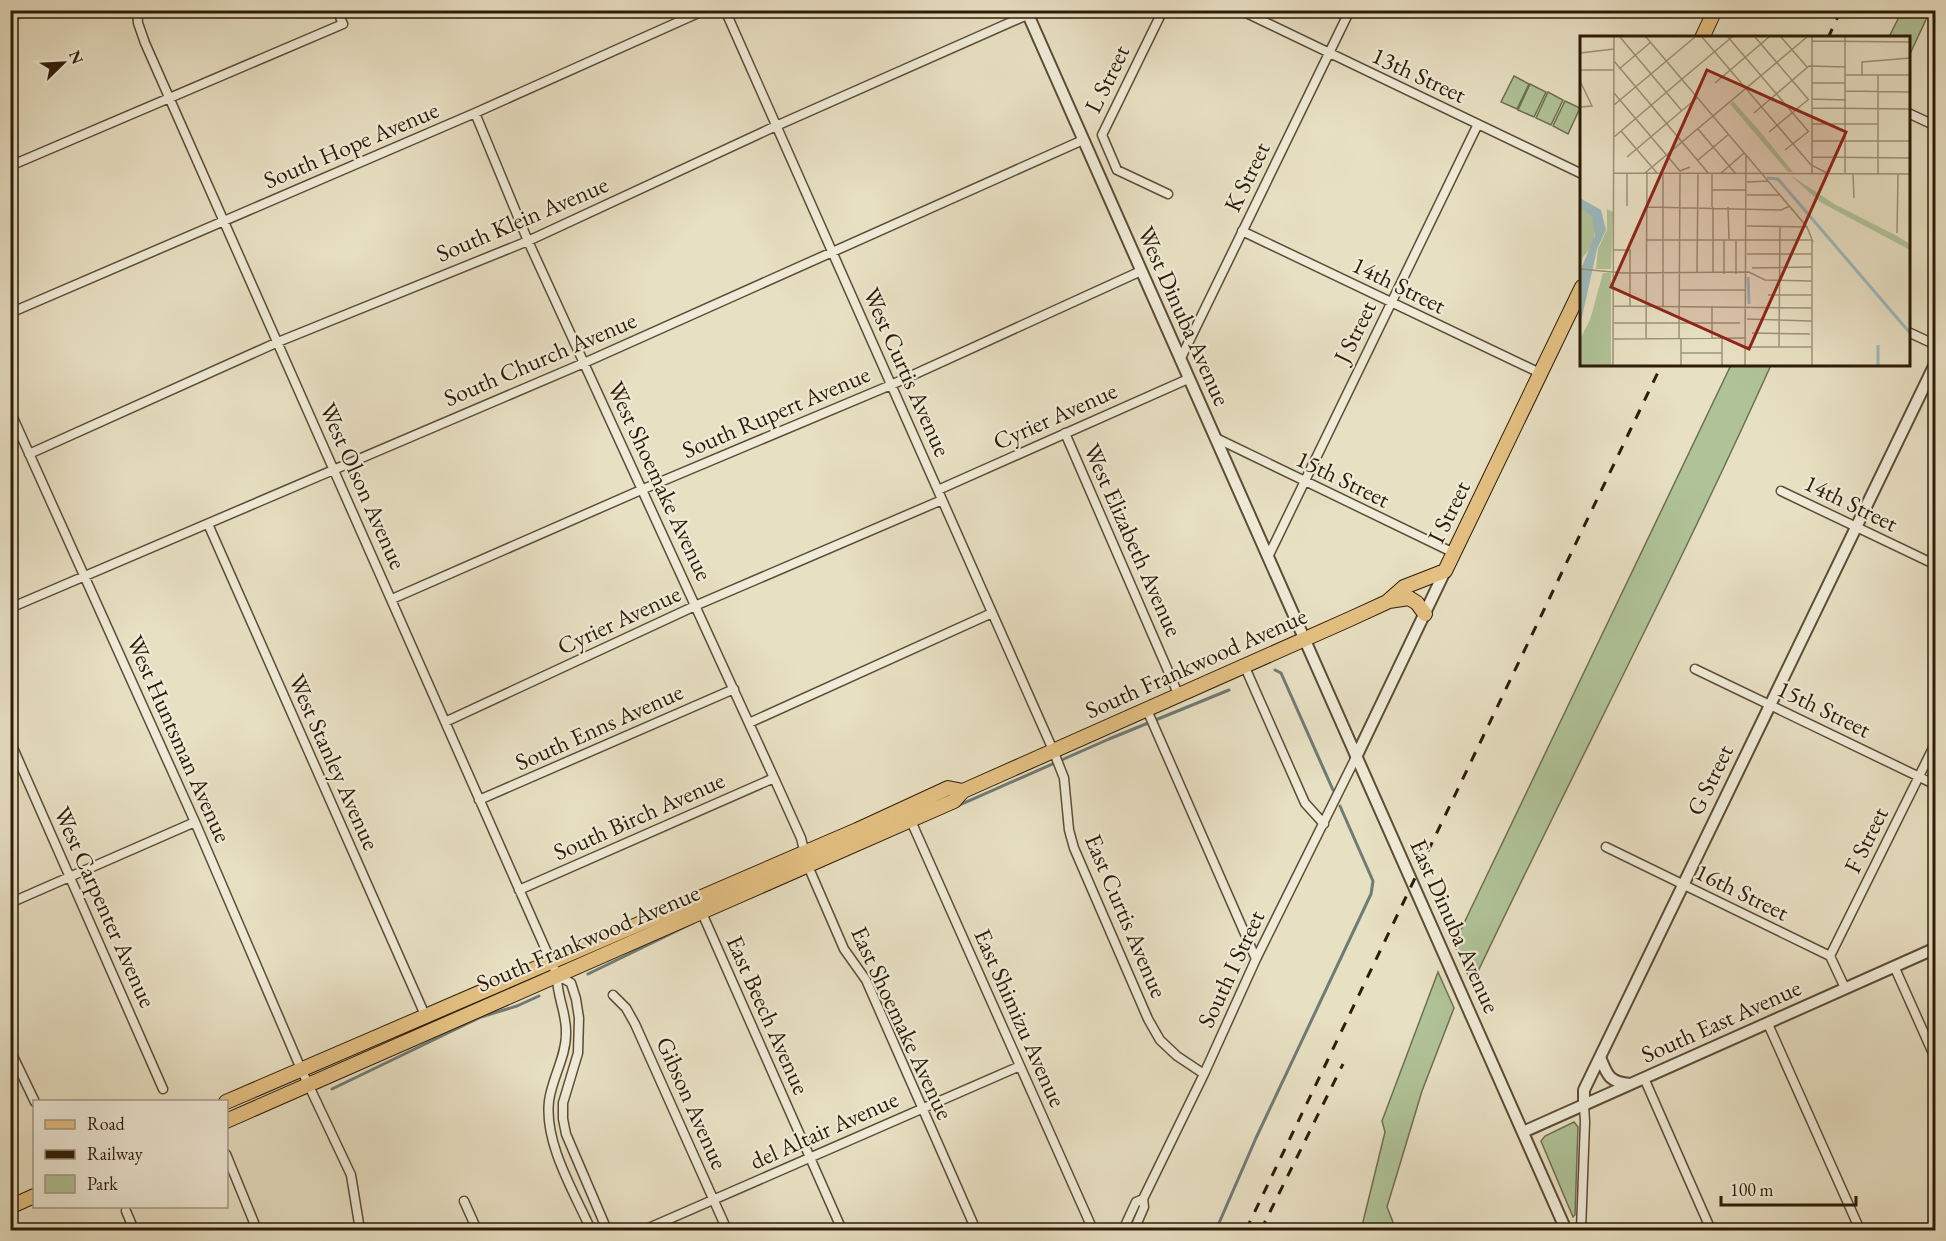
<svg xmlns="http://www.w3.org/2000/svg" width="1946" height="1241" viewBox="0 0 1946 1241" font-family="'EB Garamond',serif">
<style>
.green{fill:#b0c398;stroke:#6e7050;stroke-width:1.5}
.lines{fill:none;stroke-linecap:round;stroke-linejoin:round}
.stream{stroke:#6f7b75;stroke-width:3}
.minor-casing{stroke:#5b4d36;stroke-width:11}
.tertiary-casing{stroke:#5b4d36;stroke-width:14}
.primary-casing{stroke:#2c1c07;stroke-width:16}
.minor{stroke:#f0ebd8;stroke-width:8}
.tertiary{stroke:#f0ebd8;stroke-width:10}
.primary{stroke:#e4c082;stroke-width:14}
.rail{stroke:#2c1c07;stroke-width:3;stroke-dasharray:10 10;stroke-linecap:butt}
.labels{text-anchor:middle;stroke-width:4.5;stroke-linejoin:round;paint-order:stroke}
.street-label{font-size:24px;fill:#2c1c07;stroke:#f0ebd8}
.inset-river{fill:none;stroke:#9bbabe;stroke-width:3}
.inset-road{fill:none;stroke:#9d9278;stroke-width:1.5}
.view{fill:#8f2418;fill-opacity:0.15;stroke:#8f2418;stroke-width:3}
.inset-edge{fill:none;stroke:#2c1c07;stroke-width:3}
</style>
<rect width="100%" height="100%" fill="#e8e0c3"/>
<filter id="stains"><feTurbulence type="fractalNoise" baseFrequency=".00333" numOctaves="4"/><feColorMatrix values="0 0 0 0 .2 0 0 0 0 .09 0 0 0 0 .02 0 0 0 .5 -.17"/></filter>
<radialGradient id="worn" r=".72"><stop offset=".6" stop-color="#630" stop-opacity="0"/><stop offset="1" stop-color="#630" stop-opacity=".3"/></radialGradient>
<path class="green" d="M1902,11H1930L1909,56L1908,38L1889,37Z
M1514,76L1529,84L1517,109L1501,102Z
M1530,84L1546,92L1534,117L1518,110Z
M1548,92L1563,100L1551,125L1536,118Z
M1565,101L1580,108L1568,134L1553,126Z
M1731,365H1771C1677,574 1570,777 1472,984L1454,944Z
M1438,972L1454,1008L1422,1091L1387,1207L1393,1222L1391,1230H1361L1385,1132L1382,1121Z
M1574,1122L1578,1127L1575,1215L1573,1217L1541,1141L1545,1136Z"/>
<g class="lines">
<path class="stream" d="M1275,670L1281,673L1333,790
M747,899L1109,739L1229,690
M588,974L693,923
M332,1089L481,1017L517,1006L539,996
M1216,1230L1256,1138L1371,894L1373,881L1340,806"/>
<defs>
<path id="minor" d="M137,10L138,23L145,43L557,975C556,995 567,1013 566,1034C566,1057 552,1078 549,1101C544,1143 574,1192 591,1230
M725,10L1053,750L1064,778L1069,830L1074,848L1148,1019L1160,1040L1177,1056L1204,1074
M1163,10L1102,135L1117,170L1168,194
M1240,10L1582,174
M1698,10L1712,17
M475,113L528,241L774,778L801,838L808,866L844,949L866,980L976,1230
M1908,113L1936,126
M10,166L343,24L337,10
M1242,231L1540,373
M10,313L475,113L705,10
M1908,332L1936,345
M1180,360L1350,10
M10,411L195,822L301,1069L351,1175L360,1230
M1065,433L1179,696
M1216,438L1454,553
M29,454L278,342L528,241L776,126L1027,15
M938,490L1188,379
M1781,491L1936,565
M208,524L425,1015
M1268,557L1478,124
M392,599L641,490L891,385L1141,271
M10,608L584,363L1083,140
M1244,665L1305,803L1324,824
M1695,669L1936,785
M1147,710L1256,959
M445,722L697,605L942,500
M749,723L992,613
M10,741L163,1089
M479,800L734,689
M911,821L1093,1230
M1606,847L1830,956L1845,988
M519,890L774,778
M10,903L195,822
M702,913L842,1230
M1830,956L1936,742
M1894,966L1936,1060
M557,975L571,983L576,999L579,1018L578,1053L563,1103V1119L566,1134L607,1230
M613,995L626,1008L635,1024L727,1230
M1768,1024L1860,1230
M10,1050L35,1102
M1644,1078L1711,1230
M226,1154L257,1230
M464,1201L477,1230
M126,1211L134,1230
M10,1226L12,1230
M644,1230L1020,1066
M1123,1230L1136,1202L1143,1199
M1134,1230L1144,1207L1143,1199L1204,1074L1256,959L1356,757
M1581,1230L1585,1122L1584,1104"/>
<path id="tertiary" d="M1026,10L1566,1230
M10,16L22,10
M1356,757L1445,571
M1600,1057C1607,1075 1609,1082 1630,1084
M1584,1104V1090L1936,362
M1523,1132L1936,948"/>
<path id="primary" d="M1702,38L1715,10
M1389,601L1409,598L1417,603L1425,614
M226,1102L857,830L948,788L963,791
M226,1121L954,801L963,791L1350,619L1387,602L1404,587L1445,571L1582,287
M10,1207L34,1196"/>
</defs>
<use href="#minor" class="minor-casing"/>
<use href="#tertiary" class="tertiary-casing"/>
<use href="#primary" class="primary-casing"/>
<use href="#minor" class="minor"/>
<use href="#tertiary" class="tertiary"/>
<use href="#primary" class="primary"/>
<path class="rail" d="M1828,38L1841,10
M1246,1230L1662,364
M1261,1230L1343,1064"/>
</g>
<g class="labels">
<g class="street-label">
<text transform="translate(1419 75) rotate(25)" y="8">13th Street</text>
<text transform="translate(1107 79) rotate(-64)" y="8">L Street</text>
<text transform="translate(351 145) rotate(-23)" y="8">South Hope Avenue</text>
<text transform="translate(1247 177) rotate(-64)" y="8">K Street</text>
<text transform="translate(522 219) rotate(-23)" y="8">South Klein Avenue</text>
<text transform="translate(1399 285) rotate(26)" y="8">14th Street</text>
<text transform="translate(1184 316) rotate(66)" y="8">West Dinuba Avenue</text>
<text transform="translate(1355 332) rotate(-64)" y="8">J Street</text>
<text transform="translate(540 359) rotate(-23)" y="8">South Church Avenue</text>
<text transform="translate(907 372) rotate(66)" y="8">West Curtis Avenue</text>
<text transform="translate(776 412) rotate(-23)" y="8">South Rupert Avenue</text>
<text transform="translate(1055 416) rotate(-24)" y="8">Cyrier Avenue</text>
<text transform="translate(1343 479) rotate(26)" y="8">15th Street</text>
<text transform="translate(660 481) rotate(65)" y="8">West Shoemake Avenue</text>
<text transform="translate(363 486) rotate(66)" y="8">West Olson Avenue</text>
<text transform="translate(1851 503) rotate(26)" y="8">14th Street</text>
<text transform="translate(1449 512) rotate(-64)" y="8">I Street</text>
<text transform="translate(1133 540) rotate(66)" y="8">West Elizabeth Avenue</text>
<text transform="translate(619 620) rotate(-25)" y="8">Cyrier Avenue</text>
<text transform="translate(1196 663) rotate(-24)" y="8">South Frankwood Avenue</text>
<text transform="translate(1824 709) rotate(26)" y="8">15th Street</text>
<text transform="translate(599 727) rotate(-24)" y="8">South Enns Avenue</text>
<text transform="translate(179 739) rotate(66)" y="8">West Huntsman Avenue</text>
<text transform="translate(334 762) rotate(66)" y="8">West Stanley Avenue</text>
<text transform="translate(1710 780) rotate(-64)" y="8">G Street</text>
<text transform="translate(639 816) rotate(-24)" y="8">South Birch Avenue</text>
<text transform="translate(1866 840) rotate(-64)" y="8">F Street</text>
<text transform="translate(1742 892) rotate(26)" y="8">16th Street</text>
<text transform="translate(105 907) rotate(66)" y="8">West Carpenter Avenue</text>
<text transform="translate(1126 916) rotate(67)" y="8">East Curtis Avenue</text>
<text transform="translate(1455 926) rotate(66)" y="8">East Dinuba Avenue</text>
<text transform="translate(588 938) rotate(-23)" y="8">South Frankwood Avenue</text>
<text transform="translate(1231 969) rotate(-65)" y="8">South I Street</text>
<text transform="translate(768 1015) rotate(66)" y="8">East Beech Avenue</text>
<text transform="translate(1020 1018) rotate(66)" y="8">East Shimizu Avenue</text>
<text transform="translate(1721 1021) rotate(-24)" y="8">South East Avenue</text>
<text transform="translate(902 1023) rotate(65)" y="8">East Shoemake Avenue</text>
<text transform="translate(692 1103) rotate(66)" y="8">Gibson Avenue</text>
<text transform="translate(824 1130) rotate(-24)" y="8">del Altair Avenue</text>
</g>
</g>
<g transform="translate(1580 36)">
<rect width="330" height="330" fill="#e8e0c3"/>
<path d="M153,65L177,92L213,136H208L150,68ZM210,139L256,169L317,200L330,208V214L240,166ZM0,171L12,180L15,188L14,208L3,221L0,232ZM27,173L33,176L31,233H16L18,213L27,194ZM23,237H31V329H0V303L10,284Z" fill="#b0c398"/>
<path d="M0,162L21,174L26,194L17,213L0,290V235L15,200L12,181L0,171Z" fill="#9bbabe"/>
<path class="inset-river" d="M187,142L198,143L330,297M168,241L169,268M298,329V309"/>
<path class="inset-road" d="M40,1L102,75M66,1L166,119L165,329M122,1L231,129L249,138M148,1L228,95M175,1L228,63M201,1L227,31M232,1V138M265,1V138M232,5L330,6M0,17L34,13M34,25L129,138M39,33L71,6M0,34H34M265,39H330M282,39V26L330,22M102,43L152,1M0,45L12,70L0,71M135,47L189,1M232,47H265M265,55L330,56M34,57L100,135L110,131M232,63L266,64M34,69L115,1M232,72L330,73M174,77L229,30L266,31M232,88H298M118,93L156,138M41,95L77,137M189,96L229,63M34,101L102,43M232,105H330M205,114L229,95M166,119L227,191L233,206M47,121L118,61M232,121L330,122M118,124L149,98M34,137L330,138M65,137L227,1M132,138V171M140,138L164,117M273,138L274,162M298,138V39M167,146L188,145M132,154H166M167,159H199M47,170V137M67,171L201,174L210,170M133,171V237M148,171L149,203M167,190L227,191M317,197L318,138M67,204H232M232,204V329M34,214H50V270M167,218H232M172,232L231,231M0,233L43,237L169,236L185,244L231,245M117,237L118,138M144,238V204M156,238V204M100,254H165M188,259H231M33,270L231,272M83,271V138M167,283L231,285M33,287H160M172,297L230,298M33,303L166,302M66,303L67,137M99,303L100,138M132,303V270M142,303V329M166,311H231M199,311L200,190M101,317H142M33,329L34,1M101,329V303"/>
<path class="view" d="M127,34L266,96L169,313L31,251Z"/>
<rect width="330" height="330" class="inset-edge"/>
</g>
<rect width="1946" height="1241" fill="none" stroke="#e8e0c3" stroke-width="36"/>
<rect x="12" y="12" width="1922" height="1217" fill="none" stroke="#2c1c07" stroke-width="3"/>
<rect x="18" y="18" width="1910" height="1205" fill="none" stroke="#2c1c07" stroke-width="1.5"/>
<rect x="33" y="1100" width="195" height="108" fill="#f0ebd8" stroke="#a29884" stroke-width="1.5"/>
<rect x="45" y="1120" width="30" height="9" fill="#e4c082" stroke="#a29884" stroke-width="1.5"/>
<text x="87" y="1130" font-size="18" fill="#2c1c07">Road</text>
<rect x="45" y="1150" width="30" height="9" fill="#2c1c07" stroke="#a29884" stroke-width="1.5"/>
<text x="87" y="1160" font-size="18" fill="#2c1c07">Railway</text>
<rect x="45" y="1175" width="30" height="18" fill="#b0c398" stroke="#a29884" stroke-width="1.5"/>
<text x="87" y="1190" font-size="18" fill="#2c1c07">Park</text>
<g transform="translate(63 63) rotate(66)" stroke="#f0ebd8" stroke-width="4.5" paint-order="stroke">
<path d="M0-4.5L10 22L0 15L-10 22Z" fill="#2c1c07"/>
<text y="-9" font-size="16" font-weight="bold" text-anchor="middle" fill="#2c1c07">N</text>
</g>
<path d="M1721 1196v9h135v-9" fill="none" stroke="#2c1c07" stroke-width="3"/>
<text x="1730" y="1196" font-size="18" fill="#2c1c07" stroke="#f0ebd8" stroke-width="4.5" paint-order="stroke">100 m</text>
<rect width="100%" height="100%" filter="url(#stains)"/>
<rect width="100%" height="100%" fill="url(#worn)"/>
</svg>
